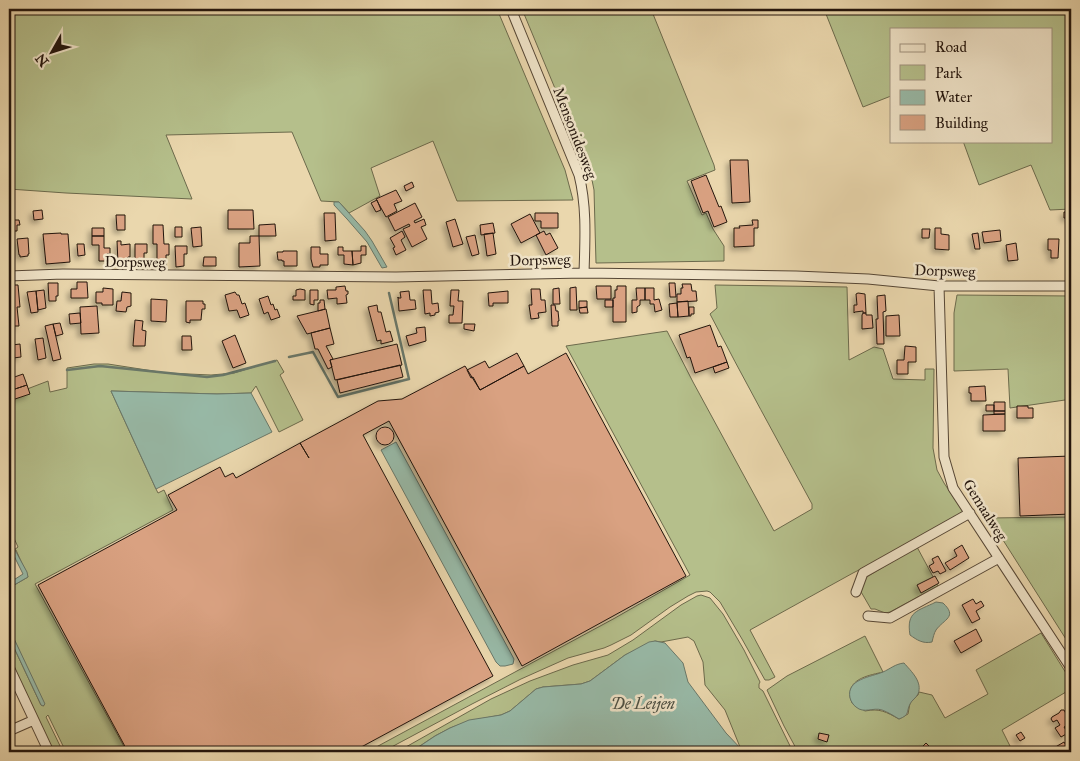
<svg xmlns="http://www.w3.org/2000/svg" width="1080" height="761" viewBox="0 0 1080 761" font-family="'IM FELL Great Primer',serif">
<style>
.green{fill:#b5bf8b;stroke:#6c6a4c}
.water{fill:#98baa8;stroke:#69786a}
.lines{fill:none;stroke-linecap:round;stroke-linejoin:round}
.stream{stroke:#69786a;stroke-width:2.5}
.building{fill:#d9a181;stroke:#23150d;filter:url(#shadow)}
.minor-casing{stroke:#554635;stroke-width:11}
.minor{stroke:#f1e5ca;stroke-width:9}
.labels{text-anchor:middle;stroke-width:5;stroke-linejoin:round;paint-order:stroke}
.street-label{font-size:15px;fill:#23150d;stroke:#f1e5ca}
.water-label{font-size:16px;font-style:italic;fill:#4c4f43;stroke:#f1e5ca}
</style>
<defs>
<filter id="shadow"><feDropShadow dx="-3.5" dy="3.5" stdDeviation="2.5" flood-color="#0004"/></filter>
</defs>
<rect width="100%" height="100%" fill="#ead7ad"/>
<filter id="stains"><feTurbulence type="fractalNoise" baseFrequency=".004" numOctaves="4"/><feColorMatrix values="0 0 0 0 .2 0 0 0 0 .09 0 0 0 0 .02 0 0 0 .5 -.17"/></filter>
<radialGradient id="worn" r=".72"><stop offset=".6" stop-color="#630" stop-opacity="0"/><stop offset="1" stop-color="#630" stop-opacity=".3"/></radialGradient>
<path class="green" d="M9,9H113L115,14L128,9H497L565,170L573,200L457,201L433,141L371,168L380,196L349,213L339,202L321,201L292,132L166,135L192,199L66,193L9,189Z
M522,9H651L714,165L715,170L687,181L702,215L706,213L713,229L724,246V261L596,263L594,190L591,175Z
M824,9H1071V209L1050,210L1031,165L979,185L963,141H1051V29H891V96L863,107Z
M715,285L847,287L849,360L874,347L883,349L893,379L925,380V369H934L933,448L937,470L944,483L964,513L921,538L853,573L750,630L775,677L769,680H765L742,639L720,602L710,592L707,591L696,592L688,596L670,607L631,635L611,645L604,648L568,658L521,679L472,704L384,751L367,752L615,618L690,575L566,346L667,331L693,382L774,531L812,509V504C778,441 743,378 710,314L717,308Z
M957,295L1071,296V396L1065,400L1010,408L1008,369L954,371V313Z
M277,360L284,372L280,375L303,420L279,432L256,386L251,393L217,394L111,391L156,489L158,493L164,490L173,510L35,584L127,752H66L48,715L46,717L63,752H52L9,659V637L41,705L44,706L9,628V588L28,577L16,550H14L18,547L9,527V396L48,381L50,392L67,388V368L94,364H108L166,373L211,375L234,373Z
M1071,517V647L989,518Z
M917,547L938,586L890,612L885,613L875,609H871L860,590L865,578Z
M701,595L710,598L723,614L744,650L760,682L759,684V688L763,691L793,752H744L740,747L725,710L705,685L703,662L694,641L688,637L661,642L655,641L625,655L590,681L581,684L543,687L536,689L510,711L501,715L469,721L450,728L435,736L411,752H397L491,699L530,681L573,665L608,655L633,640L681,605L697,596Z
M1041,633L1071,681V689L1002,730L1013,752H798L784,726L767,690L787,676L865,636L883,672C871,675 849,678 850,695C850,698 851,700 852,703L865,711C880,708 886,712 899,719L908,714L910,703L918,695L919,692L932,695L945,718L988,694L976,670Z"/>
<path class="water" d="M334,202H339L365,231L372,241L387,267L382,268L367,242L347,219L334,205Z
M111,391L217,394L251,393L272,432L156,489Z
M396,442L514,659L513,664L505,666H500L496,662L381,450Z
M14,550H15L27,572L28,577L9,588V583L23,574L13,554Z
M936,602L943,603C958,617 944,619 936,630C934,633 933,638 932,642C923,644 917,640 910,635C906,611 918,611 936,602Z
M9,628L45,704L43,706L41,705L9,637Z
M655,641L665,643L683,663L688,682L726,733L744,752H411L435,736L450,728L469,720L501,715L510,711L536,689L543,687L581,684L590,681L625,655L649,642Z
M904,663C911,671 923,682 918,694C916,698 912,700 910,704C906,712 910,715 899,719C894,716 888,712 882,710C873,707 864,714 856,707C853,705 851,701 850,698C846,679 871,677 883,672C890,669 895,664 904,663Z"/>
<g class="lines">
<path class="stream" d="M289,357L313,352L338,397L409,379L389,293
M67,370L100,366L207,377L223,375L275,361"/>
</g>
<path class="building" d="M730,160H748L750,202L732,203Z
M706,175L719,207L721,206L727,222L714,227L708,211L703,213L691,181Z
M412,182L414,187L406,191L404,186Z
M396,190L402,201L394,204L397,211L386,217L376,199Z
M377,200L381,210L376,212L371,203Z
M415,203L422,217L414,221L415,223L424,219L426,225L421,227L427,239L412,247L403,229L410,226L409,224L395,231L388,217Z
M42,210L43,219L34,220L33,211Z
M228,210H253L254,229H228Z
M1064,212H1071V218H1064Z
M324,213H335L336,240L325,241Z
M535,213H558V228H541V221H535Z
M530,214L540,233L521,243L511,224Z
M116,215H125V230H117Z
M455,219L463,244L453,247L446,222Z
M11,220H19L20,225H17V231H12Z
M752,220H758V228H754V246L734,247V228H740L739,226L753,225Z
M493,223L495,233L481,235L480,225Z
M275,224L276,236H259V225Z
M153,225H163L164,244H169V255H166V267L157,266V244H153Z
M175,227H182V237H175Z
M201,227L202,246L193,247L191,228Z
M92,228H104V236H92Z
M935,228H941V234L949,235V250L935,249Z
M922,229H930L929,238H922Z
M1000,230L1001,241L984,243L982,232Z
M402,231L405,237L401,240L406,250L396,255L393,248L395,247L390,238Z
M544,231L546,235L550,233L558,248L546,255L536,235Z
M61,233V234H68L70,262L46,264L43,234Z
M493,233L496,254L487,256L484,234Z
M978,233L980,249H975L972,234Z
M475,235L479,254L472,256L466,237Z
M92,236H104V248H110V254H107V261H99V245H92Z
M250,236H259L260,266L239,267V243H250Z
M28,238L29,254H28V256L20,257V255H19L17,239Z
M1048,239H1059L1058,258H1051V250H1048Z
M117,241H121V245L130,244V257H128V263H118Z
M1016,243L1018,260L1008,261L1006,245Z
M77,244H84L85,255L78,256Z
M135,244H147V253H144V263H135Z
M175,246H187V254H184V266L176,267Z
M361,246H366V255H361V263L353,265L352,251H361Z
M311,247H320V254H328V265H320V267H313L311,259Z
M338,247H343V251H352L353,265L344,264V255H338Z
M283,251H297V266H284V261H282V260H278L277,252H283Z
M204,257H216V266H203Z
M77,282H87L88,298H71V289H77Z
M48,283H58V296H56V301H49Z
M669,283H675L676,297H670Z
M682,284H691L692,291H696L697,301L677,302V294H681V288H683Z
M11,285H18L20,307H17L19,326H10L9,296L12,295Z
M345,286L346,291H348V294L346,295L347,303L337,304V298L328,299L327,290H336V287Z
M596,286H611V299H597Z
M617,286H626V322H613V298H615V290H617Z
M576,287L577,310H570V288Z
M103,288L113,289V305H102V303H96V292H103Z
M559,288L560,304H553V289Z
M636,288H645V300H640V305L637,307V312L632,313V300H637Z
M645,288H654V300L659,299L662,310L655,312L654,304H650V300H645Z
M300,289L305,290V300H293V296H296V290Z
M531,289H540L541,300H545L546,312L538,313L539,318L531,319L529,305H532Z
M44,290L46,308L38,310L36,291Z
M310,290H318V300H314V305L310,304Z
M423,290H431L432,304L438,303L439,312L435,313V315L430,316V313L425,314Z
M451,290H459L458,301H463L462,323H449V315H453L454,306H450Z
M36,291L38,312L31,313L27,292Z
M409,291L410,300H415L416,309L399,311L398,297V298H401L400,292Z
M508,291V303H493V306H489L488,293Z
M122,292L131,293V306L127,307L126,312L116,311L117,301H121Z
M235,292L237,295H239L242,304L245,303L249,315L240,318L237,310L229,311L225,295Z
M858,293L865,294L866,313H863V311L855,312L854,313V305H857L856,294Z
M885,295L886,311L883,312L884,344H877L876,319H878L877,296Z
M268,296L271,305L273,304L275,310L277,309L280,317L271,320L268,312L264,314L259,299Z
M151,299L167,300L166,322L151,321Z
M320,300H324L325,309L318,311V303H320Z
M605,300H613V307H605Z
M186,301H203V304H205V309H202L201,320H190V323L186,322Z
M579,301H587V307L579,308Z
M688,301L689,316L678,317L677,302Z
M677,303L678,317H670L669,304Z
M377,305L378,312H381L386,332L390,331L393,341L381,344V340L377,341L368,307Z
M551,305H555L556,311H558L559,321H558V326H552Z
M97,306L99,333L81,334L80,307Z
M587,307L588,313H580L579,308Z
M689,307H694V314H691V316H689Z
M326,309L330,328L307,334L297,316Z
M80,313L81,323L70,324L69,314Z
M863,313H866V315H872L873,328L862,329V315Z
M899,315L900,336H886V316Z
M135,320L143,321L142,330L146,331L145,346H133Z
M60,323L63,334L56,336L53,324Z
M53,324L61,359L53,361L45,326Z
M464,324H475L474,331L464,329Z
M710,325L718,347L721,346L727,362L695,373L690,357L687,358L679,335Z
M425,327L426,341L409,346L406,336L417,333L416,328Z
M330,328L334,344L326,346L333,359L330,360L332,367L328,369L318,349H315L311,333Z
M235,335L246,363L233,368L222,341Z
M182,336H191L192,350H182Z
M43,338L46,358L38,360L35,339Z
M20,344L21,357L13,358L12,345Z
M397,344L402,365L335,380L330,360Z
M905,346L916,347V362H908V374H897V360H904Z
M517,353L524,366L480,390L473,377L471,378L467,370L485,361L489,368Z
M566,353L686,576L522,666L389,421L363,435L493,676L352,752H128L38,585L177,510L168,495L220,467L225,477L233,473L236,478L300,443L309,458L300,443L378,401L402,399L465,366L480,390L524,366L528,374Z
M727,362L729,368L715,373L713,367Z
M400,365L403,377L340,393L337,380Z
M23,374L27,385L9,391V379Z
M27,385L30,394L12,400L9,391Z
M985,386L986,401H971V393H969V387Z
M994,402H1005V411H994Z
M986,405H994V411H986Z
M1017,406H1028V408H1033V418H1017Z
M994,411H1005V414H994Z
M1005,414V431H983V415Z
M376 436a9 9 0 1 1 18 0a9 9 0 1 1-18 0Z
M1071,456V514L1020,516L1018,458Z
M962,545L969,558L950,570L945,563L957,556L954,550Z
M938,556L946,571L940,574L938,571L933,573L929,566L934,563L932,559Z
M935,576L939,583L921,593L917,585Z
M973,599L976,604L981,601L984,606L976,611L980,619L972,623L962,605Z
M976,629L982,641L961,653L954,641Z
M1061,710H1064L1071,723L1064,727L1068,733L1061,737L1055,728L1060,725L1057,720L1053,722L1051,719L1052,717L1059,713Z
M1021,732L1025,738L1020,741L1016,735Z
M819,733L829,735L827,742L818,739Z
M1064,742L1070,752H1047Z
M926,743L933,750L930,752H926L921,748Z"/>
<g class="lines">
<defs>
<path id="minor" d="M511,9L579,175C587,207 585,240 584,273
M9,276L63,274L396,277L584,273L796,276L868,279L939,286H1071
M939,286L944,457L953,488L1071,668
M856,592L863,573L970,513
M868,616L890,618L999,558
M9,667L49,752
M9,731L34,720"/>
</defs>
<use href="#minor" class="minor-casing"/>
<use href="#minor" class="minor"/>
</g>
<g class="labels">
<g class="street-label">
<text transform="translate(575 133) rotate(69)" y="5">Mensonidesweg</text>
<text transform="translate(540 260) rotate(-1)" y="5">Dorpsweg</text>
<text transform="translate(135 262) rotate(1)" y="5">Dorpsweg</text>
<text transform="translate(945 271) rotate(2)" y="5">Dorpsweg</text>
<text transform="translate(985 510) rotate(58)" y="5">Gemaalweg</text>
</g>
<g class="water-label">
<text x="643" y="709">De Leijen</text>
</g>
</g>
<rect width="1080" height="761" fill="none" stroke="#ead7ad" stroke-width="30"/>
<rect x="10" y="10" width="1060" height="741" fill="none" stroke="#23150d" stroke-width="2.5"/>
<rect x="15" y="15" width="1050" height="731" fill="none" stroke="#23150d"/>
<rect x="890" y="28" width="162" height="115" fill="#f1e5ca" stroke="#9f927e"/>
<rect x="900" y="44" width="25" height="8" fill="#f1e5ca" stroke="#9f927e"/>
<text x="935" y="52" font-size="15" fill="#23150d">Road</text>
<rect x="900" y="65" width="25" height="15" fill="#b5bf8b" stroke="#9f927e"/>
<text x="935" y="78" font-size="15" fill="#23150d">Park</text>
<rect x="900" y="90" width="25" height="15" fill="#98baa8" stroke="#9f927e"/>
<text x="935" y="102" font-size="15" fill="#23150d">Water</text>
<rect x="900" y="115" width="25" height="15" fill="#d9a181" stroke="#9f927e"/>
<text x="935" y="128" font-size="15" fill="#23150d">Building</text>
<g transform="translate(52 52) rotate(231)" stroke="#f1e5ca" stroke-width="4" paint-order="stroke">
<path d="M0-4L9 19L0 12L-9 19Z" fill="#23150d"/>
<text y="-8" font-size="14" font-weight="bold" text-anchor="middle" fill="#23150d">N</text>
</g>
<rect width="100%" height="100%" filter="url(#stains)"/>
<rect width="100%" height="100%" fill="url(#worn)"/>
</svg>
